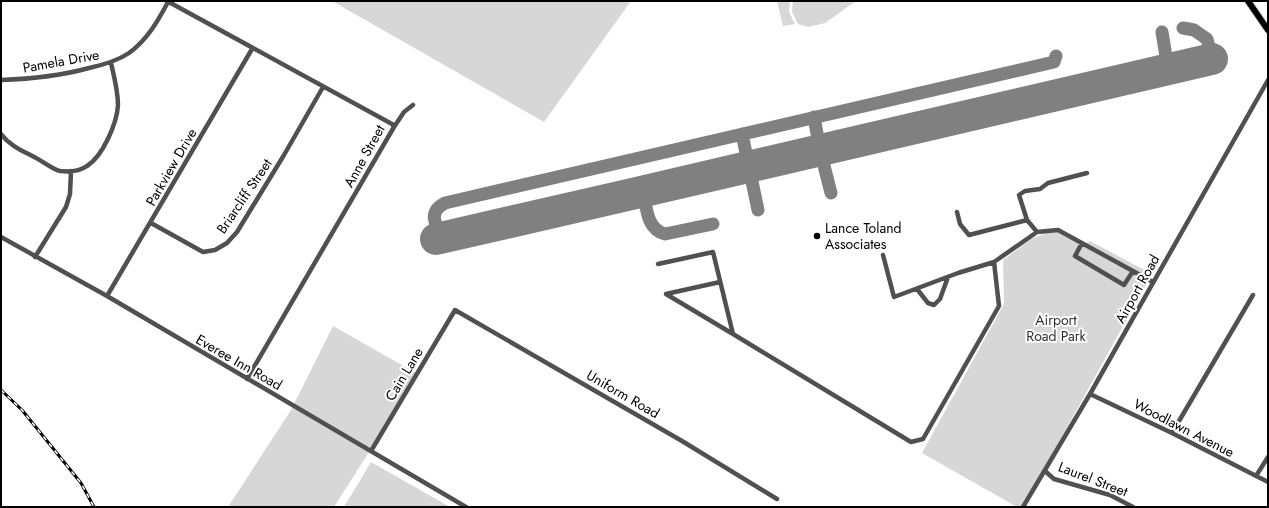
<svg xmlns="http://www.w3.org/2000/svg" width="1269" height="508" viewBox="0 0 1269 508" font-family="Jost,sans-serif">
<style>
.green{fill:#d7d7d7}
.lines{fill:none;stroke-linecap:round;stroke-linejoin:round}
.taxiway{stroke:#808080;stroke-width:13}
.runway{stroke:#808080;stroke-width:32}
.major-casing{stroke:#dbdbdb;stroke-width:8}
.minor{stroke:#505050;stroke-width:4.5}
.major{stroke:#000;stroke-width:6}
.rail-casing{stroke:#000;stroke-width:3}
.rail{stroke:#fff;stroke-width:1.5;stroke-dasharray:4.5;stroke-linecap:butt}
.poi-dot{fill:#000;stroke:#fff;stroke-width:1.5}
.labels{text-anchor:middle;stroke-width:4;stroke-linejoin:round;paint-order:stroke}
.street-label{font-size:14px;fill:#000;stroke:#fff}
.poi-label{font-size:14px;fill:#000;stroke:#fff;text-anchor:start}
.park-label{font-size:14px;fill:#2e2e2e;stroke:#fff}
</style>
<rect width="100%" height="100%" fill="#fff"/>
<path class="green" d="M332,1H631L544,122Z
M777,1H790L789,12L795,24L783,26Z
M793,1H856L825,23L808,27L798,24L792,12Z
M1052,231L1074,236L1086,243L1090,241L1150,273L1147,278L1149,279L1023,507H1017L922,453L1004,304L1003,260L1033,238Z
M333,326L416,373L369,452L334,507H228L291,410Z
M371,462L450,507H344Z"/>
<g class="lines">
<path class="taxiway" d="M1183,28L1194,30L1207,39L1212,59
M1162,32L1168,69
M814,117L820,150L831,193
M742,134L758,210
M643,192C647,207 646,229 665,234L713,224
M444,237C434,224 428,212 445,203L1054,62L1056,56"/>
<path class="runway" d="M436,239L632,194L1212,59"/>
<defs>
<path id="major" d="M1248,1L1268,30"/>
</defs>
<use href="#major" class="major-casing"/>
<path class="minor" d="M167,1L392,124L394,127
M1,80C31,79 60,76 89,68C103,65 117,61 129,53C147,40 158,21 168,2
M1,134C10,146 23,151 36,158C44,162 52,169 60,171C69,172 80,171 87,166C103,156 117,123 118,105C118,91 114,76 111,63
M957,212L960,224L969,235L1027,220
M151,223L203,252L215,250L227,243L237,232L284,155L323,87
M1037,232L1027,220L1019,195L1025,191L1040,189L1048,183L1087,173
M1,237L107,296L466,507
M1082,243L1075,256L1124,285L1133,271
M883,255L894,297L958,273L994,262
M35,257L66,207L70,194L71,171
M658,264L713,252L733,334L911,442L923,439L999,306L994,262L1037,232L1058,230L1153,282
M720,282L666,294L733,334
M917,289L928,303L934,305L940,299L948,277
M107,296L252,49
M247,379L394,127L404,112L413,105
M1090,394L1172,433L1268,482
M1172,433L1253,295
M371,451L455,310L682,441L777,499
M1045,471L1054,479L1110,495L1133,507
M1256,476L1268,457
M1023,507L1090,394L1268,80"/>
<use href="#major" class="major"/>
<defs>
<path id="rail" d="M1,390L22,410L81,483L94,507"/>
</defs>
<use href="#rail" class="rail-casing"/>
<use href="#rail" class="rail"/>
</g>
<circle class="poi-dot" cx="817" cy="236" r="4"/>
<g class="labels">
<g class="street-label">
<text transform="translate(61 61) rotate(-10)" y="5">Pamela Drive</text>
<text transform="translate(364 156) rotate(-61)" y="5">Anne Street</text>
<text transform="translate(171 167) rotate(-60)" y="5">Parkview Drive</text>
<text transform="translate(244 196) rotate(-56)" y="5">Briarcliff Street</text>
<text transform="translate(1137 289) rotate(-61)" y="5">Airport Road</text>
<text transform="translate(239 362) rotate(30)" y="5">Everee Inn Road</text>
<text transform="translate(404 374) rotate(-59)" y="5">Cain Lane</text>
<text transform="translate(623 394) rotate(30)" y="5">Uniform Road</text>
<text transform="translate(1184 428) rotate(27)" y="5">Woodlawn Avenue</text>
<text transform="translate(1093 479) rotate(21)" y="5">Laurel Street</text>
</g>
<g class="poi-label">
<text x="825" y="233">Lance Toland<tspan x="825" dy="16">Associates</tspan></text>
</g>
<g class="park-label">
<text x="1056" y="325">Airport<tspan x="1056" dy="16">Road Park</tspan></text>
</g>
</g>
<rect width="1269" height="508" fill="none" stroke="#000000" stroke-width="4"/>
</svg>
